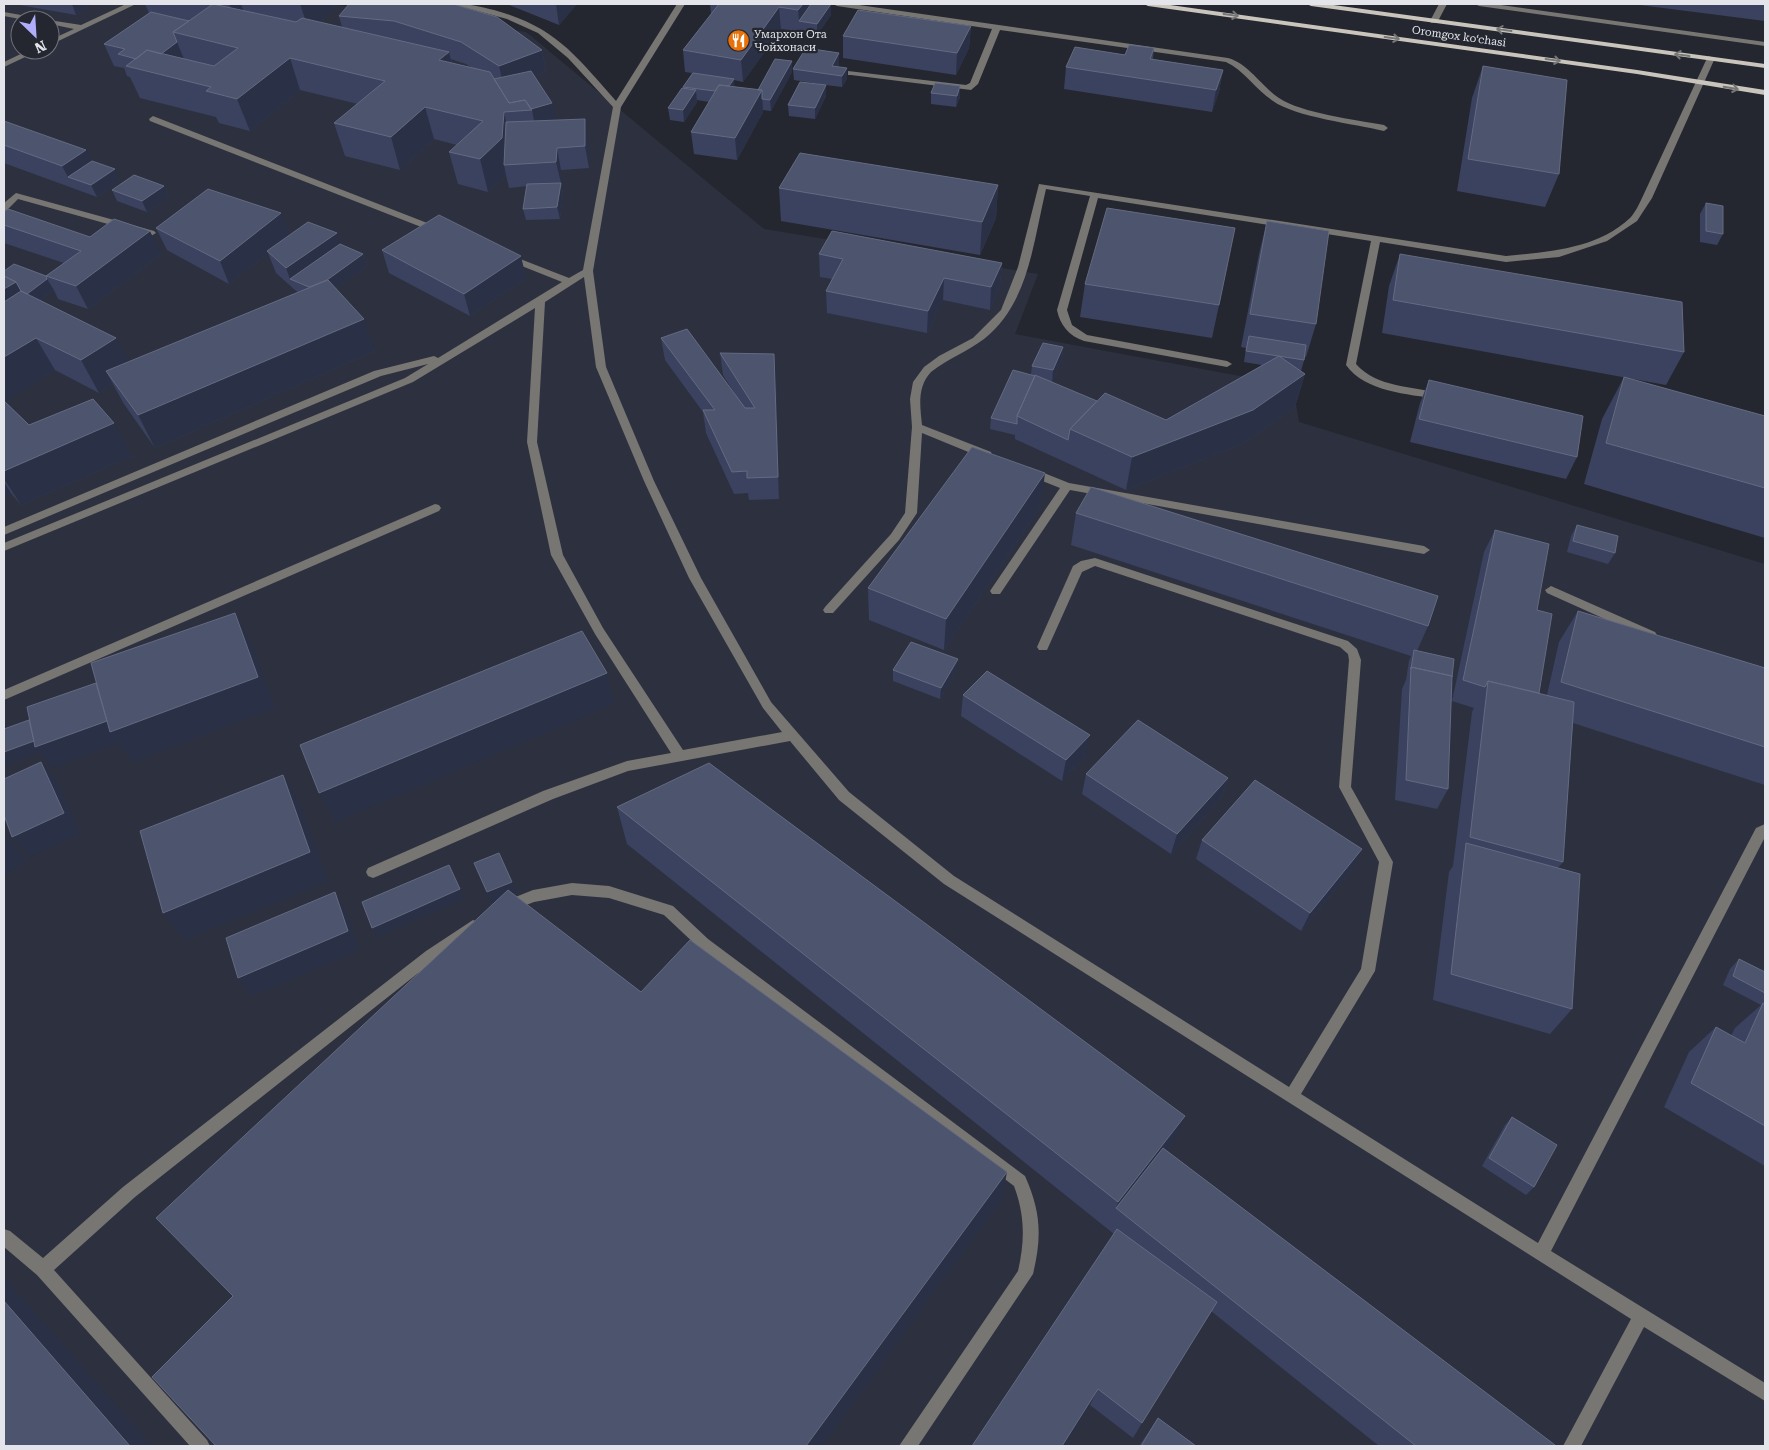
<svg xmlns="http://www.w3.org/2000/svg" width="1769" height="1450" viewBox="0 0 1769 1450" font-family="'Roboto Serif',serif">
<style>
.built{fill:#2d313f;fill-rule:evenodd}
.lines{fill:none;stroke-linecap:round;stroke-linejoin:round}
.minor{fill:#787672;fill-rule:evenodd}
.major{fill:#c9c5bc;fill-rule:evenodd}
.wall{fill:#3b425f;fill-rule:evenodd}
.shaded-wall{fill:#2a3046}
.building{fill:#4d546e;stroke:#646a81}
.oneway{stroke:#777676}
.labels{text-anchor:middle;stroke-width:4.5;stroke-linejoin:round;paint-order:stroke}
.far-poi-label{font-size:11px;fill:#e3e5eb;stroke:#252730;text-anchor:start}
.far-street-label{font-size:11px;fill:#e3e5eb;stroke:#252730}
</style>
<rect width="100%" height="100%" fill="#252730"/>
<path class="built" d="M4,4H330L526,32L764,229L1038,274L1015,334L1293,386L1299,422L1765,564V1446H4ZM20,20H50V50H20Z"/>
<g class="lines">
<path class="minor" d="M126,4H136L50,45V40L74,29L50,24L49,20L81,25Z
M452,4C466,3 480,7 494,10C556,27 576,56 616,101L677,4H685L621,107L593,271L606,367L654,481L701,578L771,702L849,792L954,876L1289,1087L1361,969L1379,862L1339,787L1349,660L1348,654L1340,647L1095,566L1082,572L1047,650H1039L1037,647L1073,566L1081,561L1095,558L1348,641L1357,649L1361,660L1351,787L1393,862L1375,971L1301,1094L1538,1243L1756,828L1765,824V837L1551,1251L1765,1383V1401L1644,1327L1581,1446H1563L1631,1319L944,884L839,800L790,741L628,771L553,799L378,876L373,878L368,876L366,872L368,868L543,791L627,761L671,753L595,634L551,555L527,442L535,308L413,382L4,551V543L405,378L428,364L381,376L4,535V527L374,371L434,356L438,358L562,282L504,259V255H510L569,278L583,270L613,107L568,58L538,33L507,19ZM584,277L596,367L644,481L689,578L763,708L782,732L683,750L603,628L563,555L537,442L545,302Z
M833,4H852L1228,58C1249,64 1261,86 1279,98C1301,113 1356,120 1384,125L1388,128L1384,131C1355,124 1295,117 1273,101C1256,90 1244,70 1226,62L1000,30L978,84L971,90L851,75H848V71L966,85L970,83L992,29L837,6Z
M1439,4H1447L1437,23H1431L1430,21Z
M1475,4H1494L1765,42V46L1479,6Z
M4,12L38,18L42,20H25L4,16Z
M29,50H40L4,67V62Z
M1708,56L1715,58L1652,198L1637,221L1607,241L1559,257L1506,262L1380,242L1356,364C1377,388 1413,386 1442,394L1443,396L1438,399C1408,394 1365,392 1346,365L1371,241L1098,198L1067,310L1072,325L1087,335L1227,361L1232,364L1227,367L1084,341C1069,336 1060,325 1057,310L1090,196L1046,189C1033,243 1029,303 984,339C967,352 947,359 931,372C917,387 920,406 922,425L991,452L992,455L991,458H983L922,433L917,513L899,540L833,613H825L823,610L825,607L891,534L905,513L912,427L910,399L913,382L924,367L939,356L973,338L1001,310L1018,267L1039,184L1506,256C1548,252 1597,249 1630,218C1635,213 1639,204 1642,198Z
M153,116L440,228L442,230L440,232H434L150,121L149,119Z
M16,193L154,231L156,233L151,236L18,199L7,210L4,211V203Z
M1029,467L1069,483L1424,546L1430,550L1424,554L1070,490L1000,594H992L990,591L992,588L1060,488L1025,474L1024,471Z
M435,504L439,505L441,508L439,511L4,700V690Z
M1551,586L1655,632L1657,635L1655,638H1647L1547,593L1545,590Z
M572,883L609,886L673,906L708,939L1025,1176C1041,1212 1042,1236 1033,1274L918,1446H899L1018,1271C1025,1240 1025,1216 1014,1186L698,947L664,915L609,898L572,895L534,902L508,912L503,910L501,906L503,902L533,890Z
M473,920L478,922L480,926L478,930L436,959L135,1197L54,1270L207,1440L210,1446H190L37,1275L4,1247V1229L10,1231L43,1258L123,1187L426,951Z"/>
<path class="major" d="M1144,4H1163L1637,70L1765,90V95L1637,74L1148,6Z
M1307,4H1326L1765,64V68L1311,6Z"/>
</g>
<path class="wall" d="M14,4H91L76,15Z
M145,4H334L335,6L320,22L342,27L339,16L349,4L542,50L546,71L534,76L556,120L589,141V168L561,170V183L563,194L560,219L526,220L523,209L527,186L509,188L506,175L488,192L458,184L449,152L457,145L434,139L400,170L345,156L334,123L358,104L300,90L250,131L219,123L216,117L140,98L130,77L127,76L124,68L114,66L104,44L149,13ZM451,59L466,64L472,68L452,63Z
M507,4H577L559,25Z
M710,4H831V15L817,35L781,29L743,82L734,80V87L758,90L792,61V72L771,111L763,110V112L737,160L694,154L691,132L709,102L697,100V102L684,122L670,120L668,108L683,89V87L692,73L685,72L683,50L711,14Z
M1632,4H1765V21Z
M971,26L969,48L956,75L843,58V36Z
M1154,48L1153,59L1223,70L1219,92L1212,112L1064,89L1066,67Z
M839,53V64L838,67L847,79L842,87L826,85V96L815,119L789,116L788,105L819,84L794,80L793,69Z
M1483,66L1559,174L1545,207L1457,191L1472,98Z
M960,86V97L956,107L931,104V93Z
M4,121L92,161L120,180L97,197L4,163Z
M998,185L996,218L980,255L781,221L779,188Z
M164,186L169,197L147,212L117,201L112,190Z
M1706,203L1723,234L1717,245L1700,242V214Z
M4,212L90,237L161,254L88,309L58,299L54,290L40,300L129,362L298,292L295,290L276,273L268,253L229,284L167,250L156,228L290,235L340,244L363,254L367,266L336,288L375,351L155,448L124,404L113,384L99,393L55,370L5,401L29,425L132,456L21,505L11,493L4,497V271L46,276L64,263L4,243Z
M1267,221L1316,324L1306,357H1305L1301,371L1305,374L1295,407L1244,443L1126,490L1015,439V435L990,429L991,418L1031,375L1032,366L1063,347L1062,359L1052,382L1097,401L1166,420L1262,365L1244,362L1246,348L1241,347L1259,254Z
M382,250L526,278L470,316L389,273Z
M819,254L1002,263L1000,285L990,310L943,300L927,333L827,313L826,291L832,279L820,277Z
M1400,254L1684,352L1666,385L1382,333L1389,286Z
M1085,284L1219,305L1212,338L1080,317Z
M661,338L735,394L723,375L720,353L776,377L779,499L749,500L748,493L734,494L706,433L703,412L665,360Z
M1624,377L1765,416V538L1584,484L1602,419Z
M1429,380L1577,457L1566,479L1410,442L1420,403Z
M1041,506L944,650L869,620L868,588Z
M1076,513L1428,626L1417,651L1452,677L1448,789L1437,809L1395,800L1402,689L1406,680L1409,661L1411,656L1071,545Z
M1577,525L1615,553L1608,564L1567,552L1571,536Z
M1495,530L1537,610L1539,693L1547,695L1559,642L1578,611L1765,668V785L1573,723L1563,862L1558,868L1572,1009L1550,1034L1433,1000L1449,872L1453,866L1472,712L1474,708L1452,701L1484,552Z
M893,670H957L940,699L893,681Z
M963,695L1086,755L1062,781L961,716Z
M1086,774L1228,778L1221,798L1171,854L1082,794Z
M617,807L1172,1145L1167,1151L1555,1446H1379L1211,1311L1142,1423L1133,1438L1090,1405L1114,1234L627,844Z
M1202,840L1353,868L1301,931L1196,859Z
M1739,959L1765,972V1166L1664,1107L1689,1052L1716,1027L1731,1036L1735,1028L1761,1005L1723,985L1730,969Z
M1512,1117L1534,1187L1526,1195L1482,1166L1505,1125Z
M1158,1418L1196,1446H1139Z"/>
<path class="shaded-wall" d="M72,4H91L76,15Z
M229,4H241L249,26L240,34Z
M300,4H334L335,6L310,33Z
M556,4H577L559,25Z
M801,4H813L799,21L798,10Z
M831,4V15L817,35V24Z
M779,7L781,29L743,82L741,60Z
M971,26L969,48L956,75L957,53Z
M177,42L186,64L157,57Z
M542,50L546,71L504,88L499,66Z
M449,52L457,84L439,60Z
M839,53V64L833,75L832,66Z
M290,58L300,90L250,131L237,99Z
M792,61V72L771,111L770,100Z
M847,68V79L842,87V76Z
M1223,70L1219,92L1212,112L1216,90Z
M734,79L735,90L725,93Z
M826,85V96L815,119V108Z
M960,86V97L956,107L957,96Z
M696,90L697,102L684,122L683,110Z
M762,90L763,112L737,160L735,138Z
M552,103L557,126L536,131L532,110L523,111Z
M425,107L434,139L400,170L391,137Z
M504,112L511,144L504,165L506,175L488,192L480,159Z
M585,119L589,141V168L585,146Z
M557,148L561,170V183L563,194L560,219L557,207L561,183L556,162Z
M86,150L97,172L68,177L62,166Z
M115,169L120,180L97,197L91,185Z
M998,185L996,218L980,255L982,222Z
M164,186L169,197L147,212L142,201Z
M281,213L290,235L267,251L268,253L229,284L220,261Z
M150,231L161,254L88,309L76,286Z
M337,233L344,256L290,279L286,268Z
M363,254L367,266L318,301L314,289Z
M521,256L526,278L470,316L464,294Z
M1002,263L1000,285L990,310L991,287Z
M944,278L943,300L927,333L928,311Z
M47,279L54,290L30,307L4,347V289L16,282Z
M364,319L375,351L155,448L138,415Z
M36,338L55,370L4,402V357Z
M116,338L134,371H106L113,384L99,393L81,360Z
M1063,347L1062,359L1052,382L1053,370Z
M774,354L776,377L779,499L778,477Z
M1305,374L1295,407L1244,443L1126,490L1132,457Z
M114,423L132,456L21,505L4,479V471Z
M1045,473L1041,506L944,650L946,619Z
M4,482L11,493L4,497Z
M235,613L252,644L275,708L132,762L118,743L52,768L39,752L4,766V752Z
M958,659L957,670L940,699L941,688Z
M607,673L614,704L335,822L319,793Z
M1090,735L1086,755L1062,781L1066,760Z
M41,762L58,782L80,833L30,857L12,837Z
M283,775L300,804L328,881L185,940L163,913Z
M1228,778L1221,798L1171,854L1177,834Z
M4,831L26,862L4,875Z
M1362,849L1353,868L1301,931L1310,913Z
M449,865L464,899L377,937L372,928Z
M512,882L516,892L491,902L487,892Z
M335,892L346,911L359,950L252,996L238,978Z
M1185,1116L1172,1145L1121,1212L1116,1208L1118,1202Z
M1007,1172L1002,1199L822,1446H806Z
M4,1278L152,1446H130L4,1301Z
M1098,1389L1090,1405L1064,1446H1062Z"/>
<path class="building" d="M213,4L296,22L302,18L449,52L439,60L490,72L509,103L525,100L532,110L504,112L502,138L480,159L449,152L483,121L425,107L391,137L334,123L385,81L290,58L237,99L206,91L211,87L126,66L147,50L214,66L238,48L173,32Z
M349,4H453L497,17L542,50L499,66L461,42L394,21L339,16Z
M719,4H803L798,10L779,7L741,60L683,50Z
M811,4H831L817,24L799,21Z
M858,10L971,26L957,53L843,36Z
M151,12L189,21L173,32L177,42L161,54L147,50L136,59L118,54L125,49L104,44Z
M1129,45L1154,48L1150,59L1223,70L1216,90L1066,67L1075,47L1125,55Z
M806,48L839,53L832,66L847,68L842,76L793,69Z
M775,59L792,61L770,100L762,99V90H758Z
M1483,66L1567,80L1559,174L1468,159Z
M531,71L552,103L531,109L525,100L509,103L494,79Z
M693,73L734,79L729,86L719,85L715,91L683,87Z
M800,82L826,85L815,108L788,105Z
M935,83L960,86L957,96L931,93Z
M719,85L762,90L735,138L691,132Z
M682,88L696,90L683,110L668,108Z
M585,119V146L557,148L556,162L504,165L506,122Z
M4,121L86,150L62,166L4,145Z
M800,153L998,185L982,222L779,188Z
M92,161L115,169L91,185L68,177Z
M134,175L164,186L142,201L112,190Z
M561,183L557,207L523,209L527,184Z
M208,189L281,213L220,261L156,228Z
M1706,203L1723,206V234L1706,231Z
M1107,208L1235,228L1219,305L1085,284Z
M8,209L90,237L114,219L150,231L76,286L46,276L81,251L4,225V212Z
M439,215L521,256L464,294L382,250Z
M1267,221L1329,231L1316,324L1250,314Z
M308,222L337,233L286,268L267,251Z
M832,231L1002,263L991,287L944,278L928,311L826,291L843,259L819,254Z
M340,244L363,254L327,280L309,287L290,279Z
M1400,254L1682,302L1684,352L1393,300Z
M14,264L46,276L47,279L27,294L21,291L16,282L4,276V271Z
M4,276L16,282L4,289Z
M328,280L364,319L138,415L106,371Z
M21,291L116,338L81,360L36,338L4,357V302Z
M687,329L745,408H755L720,353L774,354L778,477L747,478V471L732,472L703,410H715L661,338Z
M1249,336L1306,345L1304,360L1246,351Z
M1043,343L1063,347L1053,370L1032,366Z
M1279,356L1305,374L1253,410L1132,457L1070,429L1105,393L1166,420Z
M1013,370L1035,376L1017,416V424L991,418Z
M1035,375L1097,401L1070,429L1068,440L1017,416Z
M1624,377L1765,416V488L1606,443Z
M1429,380L1583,416L1577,457L1419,419Z
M93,399L114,423L4,471V401L29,425Z
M972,447L1045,473L946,619L868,588Z
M1091,487L1438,596L1428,626L1076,513Z
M1577,525L1618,536L1615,553L1573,541Z
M1495,530L1549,544L1537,610L1552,614L1539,693L1488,681L1485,687L1463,680Z
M1578,611L1765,668V747L1561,682Z
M235,613L258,677L110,732L91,663Z
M582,631L607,673L319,793L300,745Z
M911,642L958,659L941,688L893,670Z
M1414,650L1454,659L1452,677V676L1411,667V669Z
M1411,667L1452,676L1448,789L1406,780Z
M987,671L1090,735L1066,760L963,695Z
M1488,681L1574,702L1563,862L1470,837Z
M96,683L107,721L35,747L27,707Z
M29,720L34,741L4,752V729Z
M1138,720L1228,778L1177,834L1086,774Z
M41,762L64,813L12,837L4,815V779Z
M709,763L1185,1116L1118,1202L617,807Z
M283,775L310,852L163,913L140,831Z
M1255,780L1362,849L1310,913L1202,840Z
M1466,843L1580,874L1572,1009L1451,974Z
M499,853L512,882L487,892L474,863Z
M449,865L460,889L372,928L362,902Z
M508,890L641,992L690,940L1007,1172L806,1446H216L152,1377L233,1296L156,1218Z
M335,892L348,931L238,978L226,938Z
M1739,959L1765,972V993L1733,976Z
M1763,1003L1765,1004V1126L1691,1083L1716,1027L1745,1043Z
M1512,1117L1557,1145L1534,1187L1489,1158Z
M1163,1148L1555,1445V1446H1416L1116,1208Z
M1117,1229L1217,1302L1142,1423L1098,1389L1062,1446H972Z
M4,1301L130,1446H4Z
M1158,1418L1196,1446H1141Z"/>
<defs><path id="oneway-shaft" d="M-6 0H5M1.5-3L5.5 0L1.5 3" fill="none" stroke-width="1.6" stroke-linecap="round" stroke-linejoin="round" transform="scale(1.25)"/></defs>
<g class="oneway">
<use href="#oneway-shaft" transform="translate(1231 15) rotate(8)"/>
<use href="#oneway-shaft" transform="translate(1504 30) rotate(-172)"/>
<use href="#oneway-shaft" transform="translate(1392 38) rotate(8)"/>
<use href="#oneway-shaft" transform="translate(1682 55) rotate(-172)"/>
<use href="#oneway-shaft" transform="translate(1553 60) rotate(8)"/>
<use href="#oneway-shaft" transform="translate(1731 88) rotate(9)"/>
</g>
<defs>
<symbol id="restaurant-disc" viewBox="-11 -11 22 22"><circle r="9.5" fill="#e8710a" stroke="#252730"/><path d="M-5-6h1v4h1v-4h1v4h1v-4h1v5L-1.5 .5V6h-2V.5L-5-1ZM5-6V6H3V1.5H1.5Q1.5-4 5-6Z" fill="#fff"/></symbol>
</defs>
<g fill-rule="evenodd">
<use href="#restaurant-disc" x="726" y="28" width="25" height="25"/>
</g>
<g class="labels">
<g class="far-poi-label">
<text x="754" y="38">Умархон Ота<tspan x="754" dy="13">Чойхонаси</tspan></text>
</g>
<g class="far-street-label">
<text transform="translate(1459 36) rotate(8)" y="4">Oromgox ko‘chasi</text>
</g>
</g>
<rect width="1769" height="1450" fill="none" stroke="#e3e5eb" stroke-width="10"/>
<g transform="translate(35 35) rotate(155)"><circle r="24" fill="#252730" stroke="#71737b"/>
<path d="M0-4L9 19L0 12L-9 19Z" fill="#b0aefa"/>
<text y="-8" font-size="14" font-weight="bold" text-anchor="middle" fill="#e3e5eb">N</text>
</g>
</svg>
